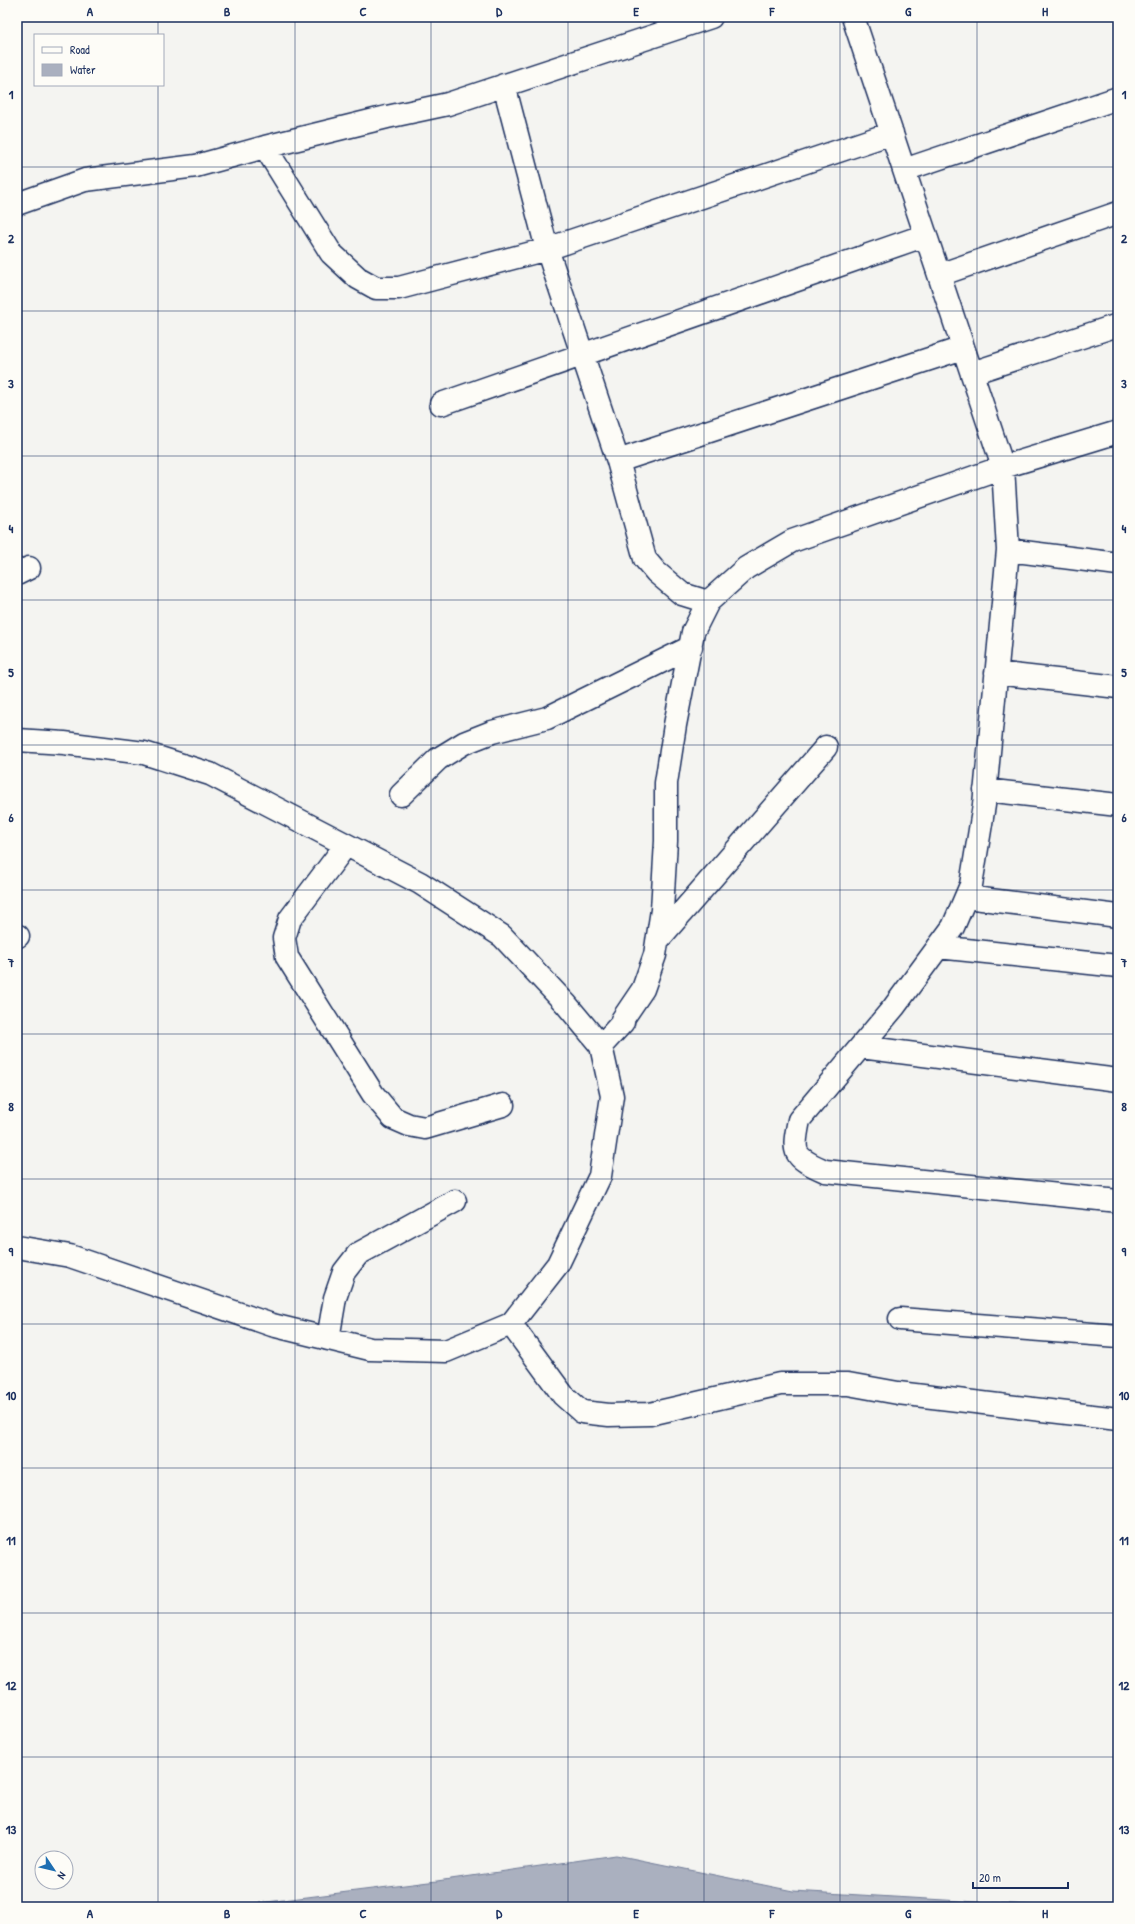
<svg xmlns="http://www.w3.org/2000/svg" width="1135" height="1924" viewBox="0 0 1135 1924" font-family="'Patrick Hand',sans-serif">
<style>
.water{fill:#aab0bf;stroke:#717c98}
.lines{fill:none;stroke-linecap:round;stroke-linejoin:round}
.minor-casing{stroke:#1b2f5e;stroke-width:25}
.minor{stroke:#fdfcf7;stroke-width:22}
.grid{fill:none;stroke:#1b2f5e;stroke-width:1;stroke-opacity:0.55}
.neatline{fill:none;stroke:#1b2f5e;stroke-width:1.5}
.grid-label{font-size:13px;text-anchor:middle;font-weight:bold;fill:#1b2f5e}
</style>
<rect width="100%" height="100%" fill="#f4f4f1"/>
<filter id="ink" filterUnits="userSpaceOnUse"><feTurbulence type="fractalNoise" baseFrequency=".025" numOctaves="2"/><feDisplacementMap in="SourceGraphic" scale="8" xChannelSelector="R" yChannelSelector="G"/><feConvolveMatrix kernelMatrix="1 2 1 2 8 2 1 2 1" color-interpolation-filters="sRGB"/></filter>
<g filter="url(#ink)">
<path class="water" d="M616,1855L793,1891L1061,1907H226L437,1881Z"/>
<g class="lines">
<defs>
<path id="minor" d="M853,17L1003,467L1008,550L984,805L971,885L953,927L894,1007L799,1120C792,1154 793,1157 825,1171L1118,1201
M504,85L547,249L618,461L645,559L656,572L682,594L708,602
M265,147L331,253L358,278L376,288H399L547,249L892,133
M904,170L1118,98
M17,204L85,180L196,166L265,147L387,117L448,104L711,17
M939,275L1118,213
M972,373L1118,325
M441,404L926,235
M618,461L963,348
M1008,550L1118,564
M17,574L29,568
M996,673L1118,687
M17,740L64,743L144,753L210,774L420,883L502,936L566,1004L601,1046L612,1096L600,1176L558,1264L511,1324L446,1351L370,1349L272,1325L70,1256L17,1247
M985,790L1118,805
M401,795L438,759L464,743L492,732L547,718L691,647
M346,845L290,919L284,938L287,957L373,1094L393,1118L409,1125L425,1128L503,1105
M966,897L1118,916
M17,936H18
M657,941L826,747
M938,947L1118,966
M601,1046L623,1022L622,1020L643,989L655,955L662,910L666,841V783L675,725L693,632L708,602L746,568L792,541L1003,467L1118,432
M861,1047L1118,1080
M900,1319L1118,1336
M511,1324L563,1395L582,1412L609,1415L650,1414L780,1384H848L898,1393L1118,1419
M328,1339L335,1298L344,1272L358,1254L455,1201"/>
</defs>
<use href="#minor" class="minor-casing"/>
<use href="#minor" class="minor"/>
</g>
</g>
<path class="grid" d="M158,17V35M295,17V1907M431,17V1907M568,17V1907M704,17V1907M840,17V1907M977,17V1907M158,85V1907M17,167H1118M17,311H1118M17,456H1118M17,600H1118M17,745H1118M17,890H1118M17,1034H1118M17,1179H1118M17,1324H1118M17,1468H1118M17,1613H1118M17,1757H1118"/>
<rect width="1135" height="1924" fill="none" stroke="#fdfcf7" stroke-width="44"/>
<rect x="34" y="34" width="130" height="52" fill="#fdfcf7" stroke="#a3aaba"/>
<rect x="42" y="47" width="20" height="6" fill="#fdfcf7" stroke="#a3aaba"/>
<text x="70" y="54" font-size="12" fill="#1b2f5e">Road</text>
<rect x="42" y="64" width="20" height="12" fill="#aab0bf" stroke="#a3aaba"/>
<text x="70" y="74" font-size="12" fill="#1b2f5e">Water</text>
<g transform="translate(54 1870) rotate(125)"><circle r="19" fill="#fdfcf7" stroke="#a3aaba"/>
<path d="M0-3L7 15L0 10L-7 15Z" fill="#1f6fb2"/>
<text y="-6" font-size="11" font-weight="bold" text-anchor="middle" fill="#1b2f5e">N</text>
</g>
<path d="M973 1882v6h95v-6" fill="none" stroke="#1b2f5e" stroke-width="2"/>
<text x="979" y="1882" font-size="12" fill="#1b2f5e" stroke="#fdfcf7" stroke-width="3" paint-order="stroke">20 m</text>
<rect x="22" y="22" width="1091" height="1880" class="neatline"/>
<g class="grid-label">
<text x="90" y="16">A</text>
<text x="227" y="16">B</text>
<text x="363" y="16">C</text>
<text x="499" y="16">D</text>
<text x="636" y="16">E</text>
<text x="772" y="16">F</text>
<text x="908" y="16">G</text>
<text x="1045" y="16">H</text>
<text x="11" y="99">1</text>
<text x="1124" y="99">1</text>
<text x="11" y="243">2</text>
<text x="1124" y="243">2</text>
<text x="11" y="388">3</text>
<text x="1124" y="388">3</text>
<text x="11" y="533">4</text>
<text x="1124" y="533">4</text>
<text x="11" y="677">5</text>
<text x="1124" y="677">5</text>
<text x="11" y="822">6</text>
<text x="1124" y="822">6</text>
<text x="11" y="967">7</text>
<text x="1124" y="967">7</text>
<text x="11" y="1111">8</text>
<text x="1124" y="1111">8</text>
<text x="11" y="1256">9</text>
<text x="1124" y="1256">9</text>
<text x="11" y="1400">10</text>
<text x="1124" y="1400">10</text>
<text x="11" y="1545">11</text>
<text x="1124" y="1545">11</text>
<text x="11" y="1690">12</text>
<text x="1124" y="1690">12</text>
<text x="11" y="1834">13</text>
<text x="1124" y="1834">13</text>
<text x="90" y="1918">A</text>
<text x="227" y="1918">B</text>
<text x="363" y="1918">C</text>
<text x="499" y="1918">D</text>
<text x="636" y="1918">E</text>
<text x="772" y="1918">F</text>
<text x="908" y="1918">G</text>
<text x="1045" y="1918">H</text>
</g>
</svg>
